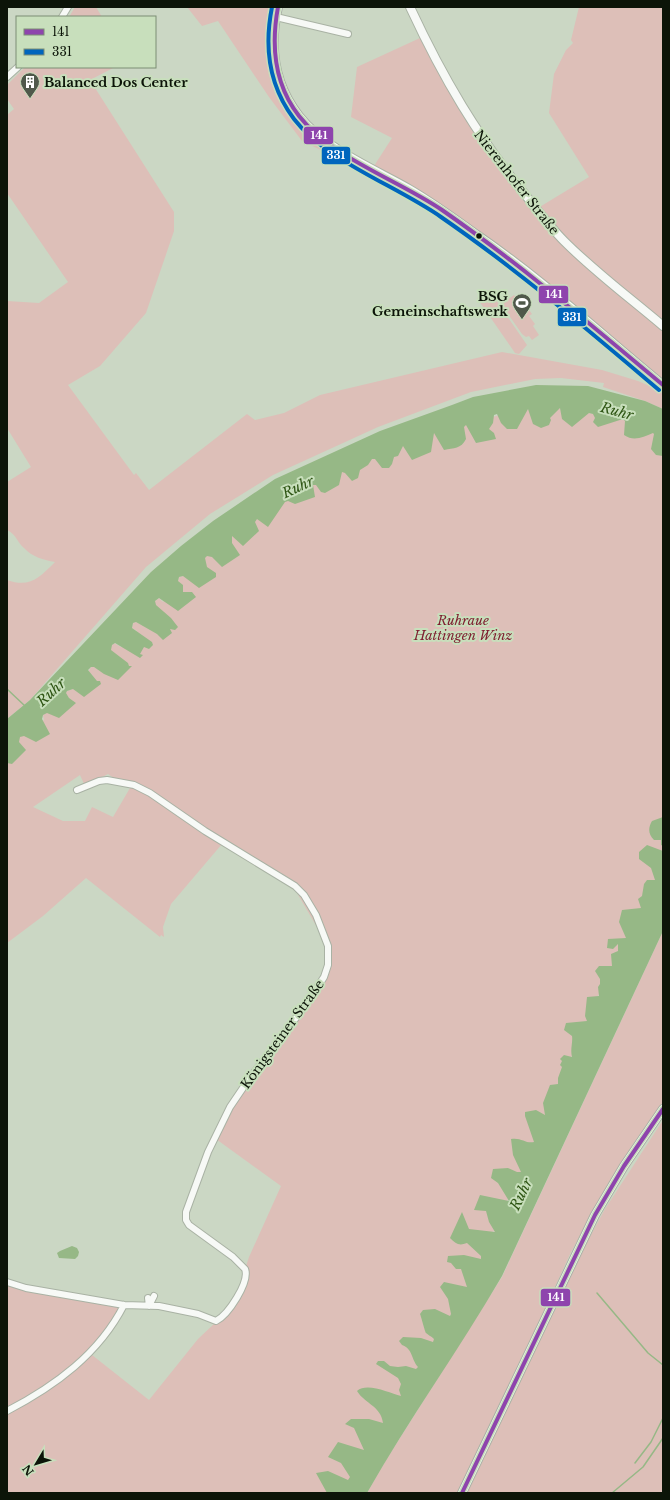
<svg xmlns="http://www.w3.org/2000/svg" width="670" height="1500" viewBox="0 0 670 1500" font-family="'Libre Baskerville',serif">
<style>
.green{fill:#ddbfb8;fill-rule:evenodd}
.water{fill:#96b886}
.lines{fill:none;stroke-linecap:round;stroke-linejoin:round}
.stream{stroke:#96b886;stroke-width:1.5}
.street-casing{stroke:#a9b2a4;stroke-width:8}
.secondary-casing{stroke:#a9b2a4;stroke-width:10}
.street{stroke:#f7f9f6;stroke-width:6}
.secondary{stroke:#f7f9f6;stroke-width:8}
.bus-1-casing{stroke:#c8dfbc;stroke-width:7}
.bus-2-casing{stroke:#c8dfbc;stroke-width:7}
.bus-1{stroke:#8e44ad;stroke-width:4}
.bus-2{stroke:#0065bd;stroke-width:4}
.bus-dot{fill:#0c1408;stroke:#c8dfbc;stroke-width:1.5}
.labels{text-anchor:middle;stroke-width:4;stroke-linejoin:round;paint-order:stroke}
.poi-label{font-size:13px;font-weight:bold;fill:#0c1408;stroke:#c8dfbc;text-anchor:start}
.street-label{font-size:13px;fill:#0c1408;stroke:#c8dfbc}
.park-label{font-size:13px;font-style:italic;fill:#7f2031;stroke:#c8dfbc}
.water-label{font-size:14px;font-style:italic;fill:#2e5514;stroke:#c8dfbc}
.line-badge{stroke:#c8dfbc;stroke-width:1.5}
.badge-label{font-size:11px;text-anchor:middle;font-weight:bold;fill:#fff}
</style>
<rect width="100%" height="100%" fill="#cbd7c4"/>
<path class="green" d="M75,7H96L102,17H69Z
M187,7H272L266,54L272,84L291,118L302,133L336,157L302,141L269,97L218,21L202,26Z
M579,7H663V380L547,284L374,166L392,138L351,117L357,67L420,38C451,98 487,160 533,211L589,177L549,113L554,74L566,50L573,43L571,40Z
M25,67H115L90,80L174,212V231L146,313L100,366L68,385L134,475L136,473L149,490L247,414L255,420L284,413L320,395L502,352L602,370L638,381L654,388L657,385L663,390V409L645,401L603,387L604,383L561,378L535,379L471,392L378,427L273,475L210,514L146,567L30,700L7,719V580C30,588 39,578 55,562C44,560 32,557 24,548C17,542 16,534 7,530V482L31,467L7,428V301L39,303L68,282L7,193V115L14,109L7,99V85Z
M489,290L527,345L519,354L515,353L477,298Z
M514,295L519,302L522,300L532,314L529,316L535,324L533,326L539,335L532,340L529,336L526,337L522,334L501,304Z
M558,408H560L562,412L587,414L589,413L623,419L663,433V863L602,987L521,1172L507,1201L495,1232L493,1231L481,1256V1259H479L467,1285V1287H466L444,1327L342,1493H7V1412L92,1355L149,1400L198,1339L216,1322L245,1284V1269L249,1257L281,1186L216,1139L232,1105L327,971L328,946L293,886L222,844L171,904L163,927L164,937L161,935L160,937L86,878L43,916L7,943V754L19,743V737L44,720L43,715L44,713L69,698L65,693L67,691L73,689L93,676L88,672L91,667H94L99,670L112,645L114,643L121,647L137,631L132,628L133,623L136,622L142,625L155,604V601L159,598L163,602L178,581L179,577L183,576L226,539L276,501L409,435L528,409L530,413L555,412ZM108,774L128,788H130L113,817L92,807L85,821H63L33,807L80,775L85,786Z
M663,931V1102L633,1144L607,1186L571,1252L498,1411L458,1493H367L386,1460L502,1277Z
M663,1120V1493H467L575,1264L605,1209Z
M7,1285L35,1293L120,1307C90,1359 59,1381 7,1408Z"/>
<path class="water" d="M536,385L588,386L645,401L663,409V456L656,455L651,449L654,434L653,433C643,437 634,442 624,435L625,421L623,419L598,427L593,422L595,418L593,414L589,413L572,427L562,419L560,408L550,418L551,420L549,425L541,428L533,424L528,409L517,429H507L501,423L497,414L494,415L493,423L489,429L494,433L496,439L476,443L466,425L464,427L466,439C461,449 454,448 444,450L434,433L431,452L412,460L403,446L398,456L394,457L392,464L389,468H382L375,459H372L368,465L360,470L358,478L352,481L345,473L342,472L339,485L325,493L321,492L316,485H313L315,497L295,504L288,501L285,502L268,527L257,519L255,522L259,531L243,546L232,536V543L240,555L222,567L212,557L207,556L205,558L207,567L216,573V577L199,588L183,576L179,577L178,581L183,585V592H192L196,597L178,611L159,598L155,601L156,605L171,618L178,627L175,630L170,629L172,633L163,640L157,634L136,622L133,623L132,628L152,642L153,645L149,649L144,647L140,654L143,655L140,658L115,643L112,645L111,650L128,663L129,666H132L118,680L104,674L94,667H91L88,670L97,681H100L101,684L84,697L73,689L67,691L66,693L69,698L76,703L59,718L47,713L43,715L42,719L50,734L36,742L24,736L20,737L19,742L26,750L12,764L7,763V719L30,700L151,572L181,546L213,521L275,479L380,431L452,405L473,397Z
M663,817V846L661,845V840H654C648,834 648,828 652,821Z
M647,845L663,851V931L502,1276C459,1350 409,1419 367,1493H327L316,1473L328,1471L348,1480L350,1477L341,1463L328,1457L338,1442L364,1450L354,1428L345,1424L351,1419H369L383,1423C381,1406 365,1404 357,1391C367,1382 389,1393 401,1396L399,1390L401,1384L398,1378L376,1364L378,1361H384L390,1366L398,1367L406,1366L416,1369L418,1367C411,1359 413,1349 402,1345L399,1341L403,1337L421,1338L433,1342L434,1339C431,1336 428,1335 426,1333C425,1332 421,1316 420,1314L423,1310L435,1309L450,1316L451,1314L448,1299L440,1287L444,1282L467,1287L461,1269H456L451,1263L447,1262L448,1256L464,1255L481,1259V1256L467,1243C459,1246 456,1244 450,1238L462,1212L469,1229L495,1232L489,1222L486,1211L474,1210L480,1195L509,1201L498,1183L491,1178L493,1169L508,1168L517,1172H521L513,1155L511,1139C521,1137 526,1144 534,1142L525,1116V1112L536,1110L545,1115L543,1103L550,1085L558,1084V1078L562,1067L560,1065L562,1061L560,1059L564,1055L572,1057C570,1049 573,1043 572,1036L564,1030L566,1023L587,1021L585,1016L587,997L599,996L598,987L600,984V979L595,971L599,966H612L611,954L618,951V944L613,949L607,948L608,939L626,938L619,922L622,910L641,908L638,899L642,896L644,884L647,880H655L651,868L639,859V852Z
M72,1246L77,1248L79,1252L78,1256L75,1259L59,1258L57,1253L60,1251Z"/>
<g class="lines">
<path class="stream" d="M7,689L25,706
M597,1293L648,1353L663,1365
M635,1463L651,1442L663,1418
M612,1493L643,1467L663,1438"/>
<defs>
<path id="street" d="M62,17L68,7
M276,17L348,34
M7,77L18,67
M7,1282L26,1288L124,1305L159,1306L198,1314L216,1321C228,1315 250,1282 245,1269L233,1257L189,1225L186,1220V1212L208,1152L230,1107L249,1079L305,1006L324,977L328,965V946L316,915L304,895L295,886L205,831L150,793L134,785L107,780L99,781L77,790
M148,1298L149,1306L154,1296
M7,1411C55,1386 99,1354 124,1305"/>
<path id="secondary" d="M278,7C269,46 274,84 299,116C325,149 374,169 409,189C433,203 455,219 477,235C543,280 602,335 663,385
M410,7C443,78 477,136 527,197C539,212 551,228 564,241C595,272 630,298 663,326
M462,1493L595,1215L624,1166L663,1109"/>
</defs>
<use href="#street" class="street-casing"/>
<use href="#secondary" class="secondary-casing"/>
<use href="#street" class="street"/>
<use href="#secondary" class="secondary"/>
<defs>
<path id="bus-1" d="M278,7C271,45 274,84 299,116C332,158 398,180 442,210C520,264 591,325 663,385
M462,1493L595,1215L624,1166L663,1109"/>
<path id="bus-2" d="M272,7C264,47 269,86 294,119C326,161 397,186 441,217C518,270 588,330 659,390"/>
</defs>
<use href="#bus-1" class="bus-1-casing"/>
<use href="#bus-2" class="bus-2-casing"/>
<use href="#bus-1" class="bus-1"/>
<use href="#bus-2" class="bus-2"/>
</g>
<defs>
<symbol id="building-pin" viewBox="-11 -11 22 30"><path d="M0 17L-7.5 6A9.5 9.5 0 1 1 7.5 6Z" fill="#4f584a" stroke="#c8dfbc"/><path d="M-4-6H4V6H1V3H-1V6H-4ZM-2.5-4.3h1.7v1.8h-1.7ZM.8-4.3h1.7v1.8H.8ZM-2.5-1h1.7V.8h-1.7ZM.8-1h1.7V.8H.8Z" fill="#fff"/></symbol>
<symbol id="stadium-pin" viewBox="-11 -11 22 30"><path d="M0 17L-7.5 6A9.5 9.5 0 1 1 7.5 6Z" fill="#4f584a" stroke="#c8dfbc"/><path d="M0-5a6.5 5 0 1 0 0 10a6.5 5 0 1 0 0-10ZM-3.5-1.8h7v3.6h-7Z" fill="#fff"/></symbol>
</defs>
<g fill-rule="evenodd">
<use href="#building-pin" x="19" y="71" width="22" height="30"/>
<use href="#stadium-pin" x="511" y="292" width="22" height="30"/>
</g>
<circle class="bus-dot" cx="479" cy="236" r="3.5"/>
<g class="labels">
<g class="poi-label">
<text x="44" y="87">Balanced Dos Center</text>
<text x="508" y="301" text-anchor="end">BSG<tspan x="508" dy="15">Gemeinschaftswerk</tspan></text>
</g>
<g class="street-label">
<text transform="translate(517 182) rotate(52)" y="5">Nierenhofer Straße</text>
<text transform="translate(282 1034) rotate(-54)" y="5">Königsteiner Straße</text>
</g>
<g class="park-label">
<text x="463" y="625">Ruhraue<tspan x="463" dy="15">Hattingen Winz</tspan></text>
</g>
<g class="water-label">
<text transform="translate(617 411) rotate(15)" y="5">Ruhr</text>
<text transform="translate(298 487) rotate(-25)" y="5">Ruhr</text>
<text transform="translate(51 692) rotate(-43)" y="5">Ruhr</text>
<text transform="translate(521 1194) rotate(-64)" y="5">Ruhr</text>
</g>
</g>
<g class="line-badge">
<rect x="303" y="126" width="31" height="19" rx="4" fill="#8e44ad"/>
<rect x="321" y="146" width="30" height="19" rx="4" fill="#0065bd"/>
<rect x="538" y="285" width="31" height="19" rx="4" fill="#8e44ad"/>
<rect x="557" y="307" width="30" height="20" rx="4" fill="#0065bd"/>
<rect x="540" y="1288" width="31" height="19" rx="4" fill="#8e44ad"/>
</g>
<g class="badge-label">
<text x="319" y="139">141</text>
<text x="336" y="159">331</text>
<text x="554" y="298">141</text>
<text x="572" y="321">331</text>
<text x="556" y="1301">141</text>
</g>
<rect width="670" height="1500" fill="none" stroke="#0c1408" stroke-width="16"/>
<rect x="16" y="16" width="140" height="52" fill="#c8dfbc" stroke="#7d8e74"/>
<rect x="24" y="29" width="20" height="6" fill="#8e44ad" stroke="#7d8e74"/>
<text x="52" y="36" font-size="12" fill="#0c1408">141</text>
<rect x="24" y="49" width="20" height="6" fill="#0065bd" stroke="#7d8e74"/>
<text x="52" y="56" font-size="12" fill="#0c1408">331</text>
<g transform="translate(36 1464) rotate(232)" stroke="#c8dfbc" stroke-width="3" paint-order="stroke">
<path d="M0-3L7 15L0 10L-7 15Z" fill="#0c1408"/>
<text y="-6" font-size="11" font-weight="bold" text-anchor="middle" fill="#0c1408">N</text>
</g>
</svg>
